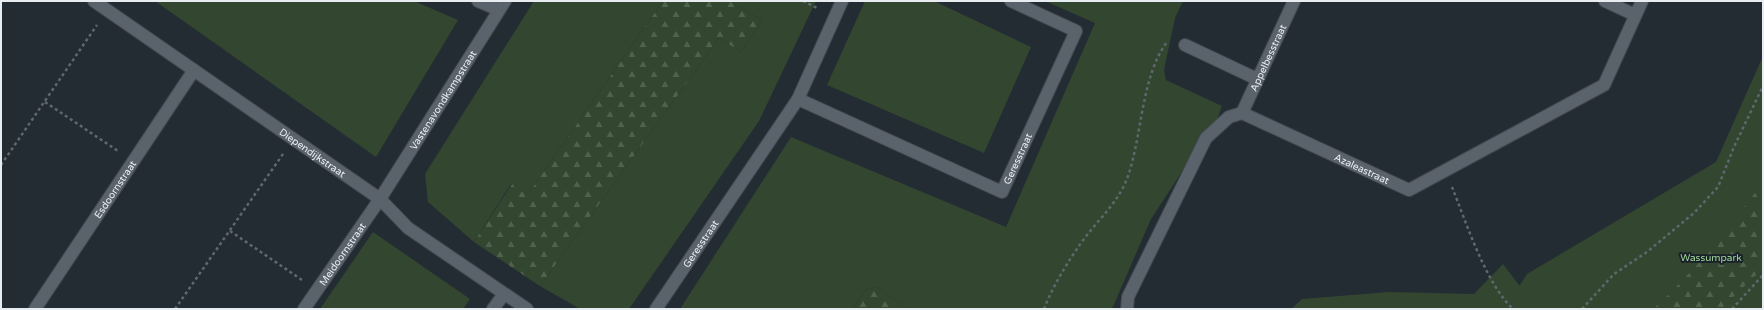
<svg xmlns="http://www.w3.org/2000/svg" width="1764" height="310" viewBox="0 0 1764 310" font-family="'Varela Round',sans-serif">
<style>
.green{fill:#324630}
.forest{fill:url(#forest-firs)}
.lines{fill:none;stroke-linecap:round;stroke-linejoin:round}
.minor-casing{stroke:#42484e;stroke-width:14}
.path{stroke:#60676d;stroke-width:2.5;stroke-dasharray:3 3;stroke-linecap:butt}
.minor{stroke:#5a636b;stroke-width:12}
.labels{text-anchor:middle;stroke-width:4;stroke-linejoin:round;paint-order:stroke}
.street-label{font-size:10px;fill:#e8edf2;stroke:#1a2229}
.park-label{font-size:10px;fill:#a4d99d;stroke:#1a2229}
</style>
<defs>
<pattern id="forest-firs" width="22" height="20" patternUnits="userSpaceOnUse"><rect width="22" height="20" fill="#324630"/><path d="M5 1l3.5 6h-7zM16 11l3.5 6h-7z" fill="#50614e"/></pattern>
</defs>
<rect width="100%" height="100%" fill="#242c33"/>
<path class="green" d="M155,1H414L458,20L376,157Z
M534,1H663L528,194L511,184L474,242L428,202L425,174Z
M729,1H816L759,121L629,309H580L540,286L719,38L741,52L762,20Z
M865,1H934L1031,47L984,153L827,85Z
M1045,1H1183L1175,18L1164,70L1166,80L1222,106L1216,123L1211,127L1151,219L1112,309H908L876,287L866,290L852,309H680L791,137L1006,227L1095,23Z
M1763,56V309H1291L1302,299L1389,292L1474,294L1503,264L1519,285H1520L1527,274L1716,162Z
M373,232L470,299L463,309H320Z"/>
<path class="forest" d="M663,1H729L762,20L741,52L719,38L540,286L474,242L512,184L528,194Z
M1763,182V268L1721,309H1653C1695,271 1730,228 1763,182Z
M876,287L908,309H852L866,290Z"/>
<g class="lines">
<defs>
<g id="minor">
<path id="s1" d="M94,1L380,199L408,228L527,309"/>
<path d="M478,1L499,10"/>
<path d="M1605,1L1635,15"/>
<path d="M1185,45L1257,79"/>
<path id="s2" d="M798,99L1002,192L1076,31L1011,1"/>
<path id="s3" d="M1242,113L1294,1"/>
<path id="s4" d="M35,309L194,70"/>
<path id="s5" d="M304,309L380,199L505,1"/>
<path d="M493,309L504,294"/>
<path id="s6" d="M656,309L798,99L842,1"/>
<path id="s7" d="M1127,309L1128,297L1206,138L1229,117L1242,113L1409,190L1604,85L1642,1"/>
</g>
</defs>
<use href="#minor" class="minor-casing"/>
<path class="path" d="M803,1L819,9
M45,102L118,151
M1,165L97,25
M1452,187C1466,222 1486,284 1513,309
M230,231L302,280
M175,309L283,154
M1044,309C1053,286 1067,263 1081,243C1098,219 1120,202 1129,173C1142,133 1142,75 1167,42
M1582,309L1614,274L1647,252L1694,213L1718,187L1734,147L1763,86
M1732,309L1763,275"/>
<use href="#minor" class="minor"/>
</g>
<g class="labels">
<g class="street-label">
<text dy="4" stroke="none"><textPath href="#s3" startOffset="61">Appelbesstraat</textPath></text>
<text dy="4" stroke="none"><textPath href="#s5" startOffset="251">Vastenavondkampstraat</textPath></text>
<text dy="4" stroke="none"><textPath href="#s1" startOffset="266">Diependijkstraat</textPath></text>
<text dy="4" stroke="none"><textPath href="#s2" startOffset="261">Geresstraat</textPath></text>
<text dy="4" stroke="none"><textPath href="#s7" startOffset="366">Azaleastraat</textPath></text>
<text dy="4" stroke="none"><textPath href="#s4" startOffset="144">Esdoornstraat</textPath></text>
<text dy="4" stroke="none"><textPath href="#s6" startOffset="79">Geresstraat</textPath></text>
<text dy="4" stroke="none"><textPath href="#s5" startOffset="67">Meidoornstraat</textPath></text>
</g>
<g class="park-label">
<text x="1711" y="261">Wassumpark</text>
</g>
</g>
<rect width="1764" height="310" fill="none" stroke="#e8edf2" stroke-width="4"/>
</svg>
